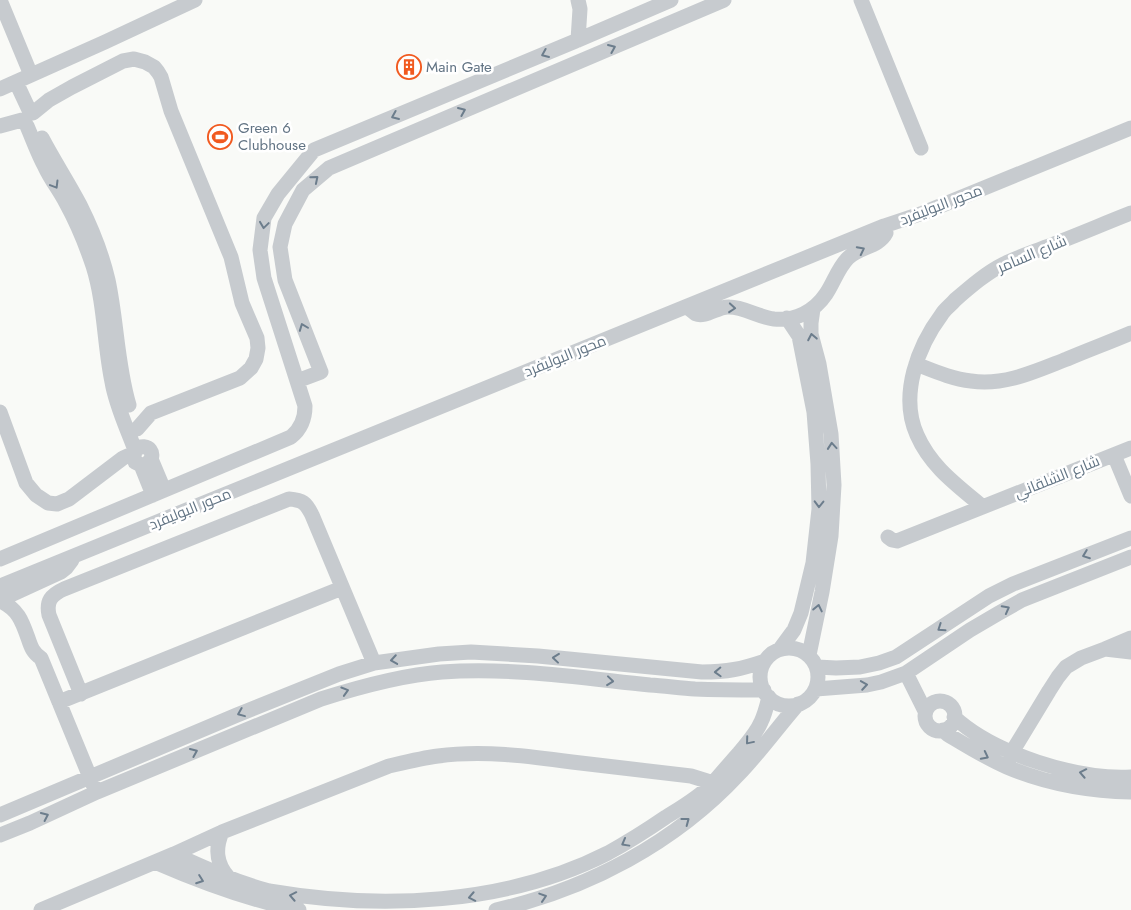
<svg xmlns="http://www.w3.org/2000/svg" width="1131" height="910" viewBox="0 0 1131 910" font-family="Jost,Cairo,sans-serif">
<style>
.lines{fill:none;stroke-linecap:round;stroke-linejoin:round}
.minor{stroke:#c7cbcf;stroke-width:15}
.oneway{stroke:#6c7d8c}
.labels{text-anchor:middle;stroke-width:5;stroke-linejoin:round;paint-order:stroke}
.poi-label{font-size:15px;fill:#627484;stroke:#fff;text-anchor:start}
.street-label{font-size:15px;fill:#627484;stroke:#fff}
</style>
<rect width="100%" height="100%" fill="#f9faf7"/>
<g class="lines">
<path class="minor" d="M0,0L31,75
M578,0L580,9L578,40
M861,0L921,148
M16,82L30,112
M0,89L105,42L195,0
M33,113L49,100L72,87L123,61L134,59L145,62L154,67L158,72L161,77L171,111L231,257L242,303L257,338L258,348L256,359L251,368L240,378L151,413L137,429
M0,126L22,120
M27,126C33,140 38,154 45,167C51,180 60,191 66,203C77,223 86,245 93,266C105,304 104,344 112,382C116,406 127,428 135,450
M42,138C54,161 68,182 80,205C92,229 102,254 108,280C117,322 117,365 129,405
M687,307C690,309 693,312 696,314C705,318 719,306 729,307C744,307 758,317 774,319C795,321 814,312 826,294C834,282 838,268 848,258C859,247 879,247 886,233L884,226
M916,364C934,371 952,379 971,381C1005,386 1036,371 1067,359C1088,350 1110,342 1131,333
M297,381L321,372L285,280L280,247L285,224L303,190L329,168L724,0
M0,412L26,483L36,495L48,503L57,504L69,499L123,458L134,453
M1114,455L1131,496
M151,459L164,490
M141,465L146,464C159,456 148,440 135,450L134,457L135,462L141,465L153,495
M983,507C957,485 931,467 917,435C899,395 918,346 942,314C945,309 951,305 955,300C970,287 986,273 1004,264C1017,257 1032,253 1046,247C1075,236 1103,224 1131,213
M888,537L892,540L897,541L1131,448
M0,559L291,437C301,429 305,419 305,406L264,278L260,250L264,218L278,194L314,150L578,40L671,0
M0,586L884,226L923,213L1131,128
M0,600L61,572L66,568L72,560
M0,601C18,609 22,621 28,638C31,647 33,653 41,658L94,787
M760 677a29 29 0 1 1 58 0a29 29 0 1 1-58 0Z
M780,649L794,630L801,613L813,563L819,509L818,464L814,412L799,336L787,318
M1105,649L1131,652
M809,655L822,592L831,536L834,485L831,434L819,364L811,334V323L813,309
M817,667L836,668L860,667L879,663L896,657L989,596L1013,584L1131,538
M906,673L925,711
M816,689L867,685L881,682L906,673L970,630L999,613L1022,600L1131,557
M81,694L49,615C46,601 51,595 64,589L289,499C303,500 306,503 312,515L374,663
M925 716a15 15 0 1 1 30 0a15 15 0 1 1-30 0Z
M59,702L342,588
M954,717C994,754 1078,780 1131,777
M943,730L947,734C967,746 986,758 1007,767C1047,784 1088,791 1131,792
M1009,761L1012,752L1049,691L1058,677L1066,667L1081,658L1105,649L1131,638
M0,815L237,715L339,674L374,663L439,654L471,652L538,656L702,672C728,672 741,669 765,661
M222,832C215,849 216,863 228,877
M0,835L30,823L97,792L321,699C359,687 402,675 442,672C512,667 582,678 650,685C665,686 680,688 695,689C718,690 741,690 764,690
M174,854C205,868 236,882 269,891C380,910 506,905 608,853C628,842 647,830 666,817C682,807 698,798 712,784C721,774 730,763 739,753C747,743 756,734 761,722C765,714 767,705 769,697
M155,862C201,882 249,900 299,910
M41,910L174,854L222,832L389,766C406,762 422,758 438,756C482,750 529,756 572,762C612,767 651,771 691,776L707,781L722,791
M496,910C588,889 675,843 739,774C760,752 778,727 798,704"/>
</g>
<defs><path id="oneway-chevron" d="M-2-3.5L2.5 0L-2 3.5" fill="none" stroke-width="1.6" stroke-linecap="round" stroke-linejoin="round" transform="scale(1.25)"/></defs>
<g class="oneway">
<use href="#oneway-chevron" transform="translate(612 48) rotate(-23)"/>
<use href="#oneway-chevron" transform="translate(545 54) rotate(157)"/>
<use href="#oneway-chevron" transform="translate(462 111) rotate(-23)"/>
<use href="#oneway-chevron" transform="translate(395 116) rotate(157)"/>
<use href="#oneway-chevron" transform="translate(315 179) rotate(-40)"/>
<use href="#oneway-chevron" transform="translate(55 185) rotate(59)"/>
<use href="#oneway-chevron" transform="translate(264 225) rotate(98)"/>
<use href="#oneway-chevron" transform="translate(861 250) rotate(-27)"/>
<use href="#oneway-chevron" transform="translate(732 308) rotate(5)"/>
<use href="#oneway-chevron" transform="translate(303 327) rotate(-111)"/>
<use href="#oneway-chevron" transform="translate(812 337) rotate(-101)"/>
<use href="#oneway-chevron" transform="translate(832 446) rotate(-95)"/>
<use href="#oneway-chevron" transform="translate(819 504) rotate(91)"/>
<use href="#oneway-chevron" transform="translate(1086 555) rotate(159)"/>
<use href="#oneway-chevron" transform="translate(818 608) rotate(-78)"/>
<use href="#oneway-chevron" transform="translate(1006 609) rotate(-28)"/>
<use href="#oneway-chevron" transform="translate(941 628) rotate(146)"/>
<use href="#oneway-chevron" transform="translate(556 658) rotate(-174)"/>
<use href="#oneway-chevron" transform="translate(394 660) rotate(171)"/>
<use href="#oneway-chevron" transform="translate(718 672) rotate(178)"/>
<use href="#oneway-chevron" transform="translate(610 681) rotate(6)"/>
<use href="#oneway-chevron" transform="translate(864 685) rotate(-9)"/>
<use href="#oneway-chevron" transform="translate(345 691) rotate(-17)"/>
<use href="#oneway-chevron" transform="translate(241 713) rotate(158)"/>
<use href="#oneway-chevron" transform="translate(749 741) rotate(130)"/>
<use href="#oneway-chevron" transform="translate(194 752) rotate(-23)"/>
<use href="#oneway-chevron" transform="translate(985 756) rotate(27)"/>
<use href="#oneway-chevron" transform="translate(1083 773) rotate(-169)"/>
<use href="#oneway-chevron" transform="translate(45 816) rotate(-25)"/>
<use href="#oneway-chevron" transform="translate(686 821) rotate(-37)"/>
<use href="#oneway-chevron" transform="translate(625 843) rotate(151)"/>
<use href="#oneway-chevron" transform="translate(200 880) rotate(20)"/>
<use href="#oneway-chevron" transform="translate(293 896) rotate(-169)"/>
<use href="#oneway-chevron" transform="translate(472 897) rotate(169)"/>
<use href="#oneway-chevron" transform="translate(543 897) rotate(-18)"/>
</g>
<defs>
<symbol id="building-ring" viewBox="-11 -11 22 22"><circle r="9.5" fill="#fff" stroke="#f15a20" stroke-width="1.5"/><path d="M-4-6H4V6H1V3H-1V6H-4ZM-2.5-4.3h1.7v1.8h-1.7ZM.8-4.3h1.7v1.8H.8ZM-2.5-1h1.7V.8h-1.7ZM.8-1h1.7V.8H.8Z" fill="#f15a20"/></symbol>
<symbol id="stadium-ring" viewBox="-11 -11 22 22"><circle r="9.5" fill="#fff" stroke="#f15a20" stroke-width="1.5"/><path d="M0-5a6.5 5 0 1 0 0 10a6.5 5 0 1 0 0-10ZM-3.5-1.8h7v3.6h-7Z" fill="#f15a20"/></symbol>
</defs>
<g fill-rule="evenodd">
<use href="#building-ring" x="395" y="53" width="28" height="28"/>
<use href="#stadium-ring" x="206" y="123" width="28" height="28"/>
</g>
<g class="labels">
<g class="poi-label">
<text x="426" y="72">Main Gate</text>
<text x="238" y="133">Green 6<tspan x="238" dy="17">Clubhouse</tspan></text>
</g>
<g class="street-label">
<text transform="translate(941 205) rotate(-21)" y="5">محور البوليفرد</text>
<text transform="translate(1032 254) rotate(-23)" y="5">شارع السامر</text>
<text transform="translate(565 356) rotate(-22)" y="5">محور البوليفرد</text>
<text transform="translate(1057 477) rotate(-22)" y="5">شارع الشلقاني</text>
<text transform="translate(190 509) rotate(-22)" y="5">محور البوليفرد</text>
</g>
</g>
</svg>
